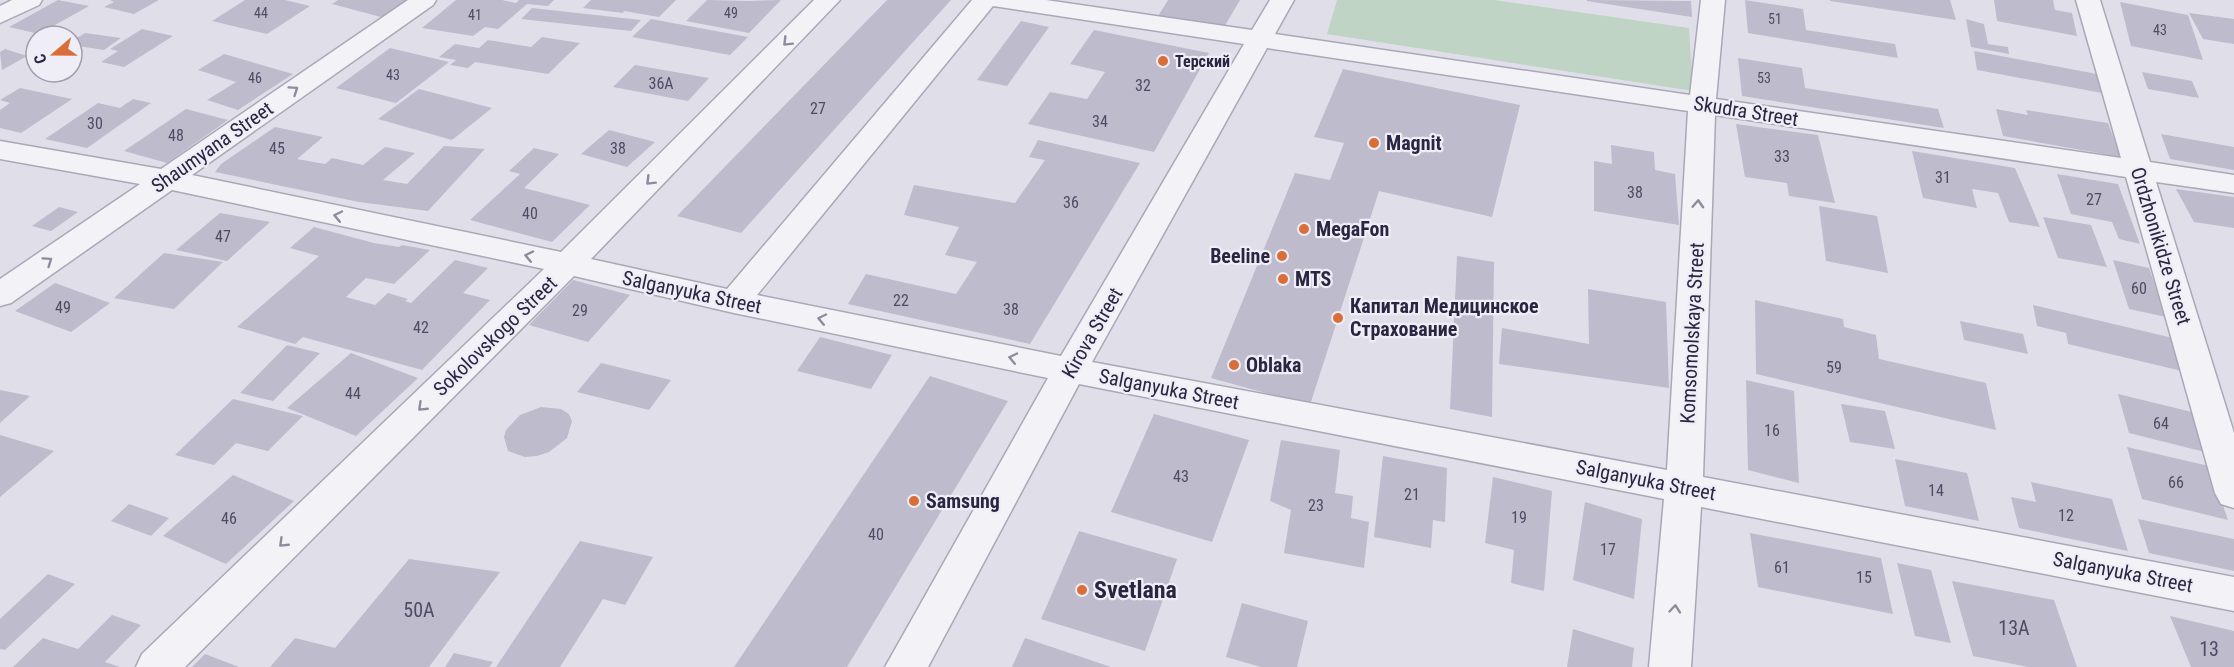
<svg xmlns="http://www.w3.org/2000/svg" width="2234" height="667" viewBox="0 0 2234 667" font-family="'Roboto Condensed',sans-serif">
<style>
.green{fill:#bfd4c4}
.building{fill:#bdbbcc}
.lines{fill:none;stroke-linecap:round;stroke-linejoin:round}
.minor-casing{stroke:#a9a8b7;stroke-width:3}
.minor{fill:#f2f2f7;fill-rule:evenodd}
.oneway{stroke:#8e8c9c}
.poi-dot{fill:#d96e39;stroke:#efeef7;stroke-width:2}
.labels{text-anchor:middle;stroke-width:4.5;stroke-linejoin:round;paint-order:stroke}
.far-number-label{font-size:14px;fill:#4f4b64}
.far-poi-label{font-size:16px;font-weight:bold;fill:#2a2642;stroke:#efeef7;text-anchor:start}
.number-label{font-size:16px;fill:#4f4b64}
.street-label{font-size:20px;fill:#2a2642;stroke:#efeef7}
.poi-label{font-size:20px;font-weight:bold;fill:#2a2642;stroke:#efeef7;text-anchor:start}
.near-number-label{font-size:20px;fill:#4f4b64}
.near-poi-label{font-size:24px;font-weight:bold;fill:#2a2642;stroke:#efeef7;text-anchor:start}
</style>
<rect width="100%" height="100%" fill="#e0dfe9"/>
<path class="green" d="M1337,0H1494L1689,28L1693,91L1327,34Z"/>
<path class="building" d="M58,0L89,6L39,34L9,27Z
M159,0L134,14L104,7L114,2L110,0Z
M245,0H285L310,6L267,34L212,21Z
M338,0H407L381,17L332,4Z
M456,0H502L516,3L519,0H554L548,6L527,4L498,29L485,27L473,36L422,28Z
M591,0H676L659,17L624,11L623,13L583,8Z
M707,0L748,1L781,0L749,33L686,21Z
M887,0H951L741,233L677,216Z
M1168,0H1240L1220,34L1155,21Z
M1587,0L1691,1L1692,17L1587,1Z
M1745,0L1803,9L1806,30L1895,44L1898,58L1748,33Z
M1830,0H1950L1956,20L1830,1Z
M1994,0H2053L2055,10L2072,13L2077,36L1997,21Z
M2120,2L2188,15L2203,60L2131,46Z
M532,8L641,20L631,31L521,19Z
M2189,13L2234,19V44L2203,39Z
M651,19L748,37L730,55L632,37Z
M1966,19L1984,24L1988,44L2008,47L2009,54L1971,47Z
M1021,21L1049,27L1007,86L977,80Z
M142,29L173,36L124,67L101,62L118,51L110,49Z
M1094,30L1209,53L1154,152L1028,124L1050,92L1087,99L1105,72L1070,64Z
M85,33L121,38L104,50L72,45V41Z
M542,37L580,43L548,74L475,62L468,68L450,65L456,60L439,57L455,44L479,48L488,40L531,47Z
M390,48L449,62L396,103L336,88Z
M5,49L27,56L2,70L0,52Z
M1974,51L2097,74L2102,93L1977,70Z
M224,54L293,74L238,110L207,100L236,82L198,70Z
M1738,58L1802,68L1805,88L1938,109L1944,128L1742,96Z
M635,65L709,78L688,101L613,87Z
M1343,69L1520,105L1492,217L1379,191L1310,405L1211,378L1295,173L1330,180L1344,143L1314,137Z
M2142,72L2192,81L2199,98L2148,89Z
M20,88L72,99L21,133L0,128V110L10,103L0,100Z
M419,89L492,108L452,140L378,119Z
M133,99L151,103L87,148L45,139L98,103L120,108Z
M186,109L228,120L167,163L124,151Z
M1996,109L2028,115L2026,110L2108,123L2121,157L2003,136Z
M1736,124L1818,135L1835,203L1789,196L1787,183L1745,177Z
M275,127L323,137L297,159L325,164L332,158L363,165L385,147L415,153L383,180L407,184L444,146L485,149L428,211L359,202L215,172L221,164Z
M609,130L655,142L627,167L581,154Z
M2161,134L2234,147V170L2170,159Z
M1038,140L1140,163L1030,344L848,304L866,274L956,294L977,262L945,255L959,227L904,215L914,185L1015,203L1045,160L1029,157Z
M1611,145L1654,152L1655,170L1675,174L1679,225L1594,211V161L1612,164Z
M534,148L559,154L524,188L590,205L552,242L470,220L520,174L509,171Z
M1912,151L2015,168L2040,227L2009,222L1998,193L1972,189L1977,208L1923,198Z
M2057,174L2118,184L2140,244L2119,239L2112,222L2071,214Z
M2176,189L2234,197V228L2194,222Z
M1819,206L1877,216L1888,273L1826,261Z
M59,207L78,212L51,231L32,226Z
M220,213L270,222L227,261L176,250Z
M2043,217L2091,225L2107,267L2058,258Z
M314,227L374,243L399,247L402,245L430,250L394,284L366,278L346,297L375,305L388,293L408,299L405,301L411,303L455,260L488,268L463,293L490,300L422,370L303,337L295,344L237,327L319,256L290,248Z
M164,253L223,262L174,309L114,298Z
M1457,256L1494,262L1492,417L1450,409Z
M2113,260L2149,268L2166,317L2129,309Z
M573,280L630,295L588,342L529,325Z
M55,283L110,303L71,332L15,311Z
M1588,289L1666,302L1669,388L1499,364L1502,328L1589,344Z
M1755,300L1843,319L1844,327L1876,335L1879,359L1986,383L1996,430L1756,374Z
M2033,305L2173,338L2182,371L2068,344L2066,333L2037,326Z
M1960,321L2023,334L2028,354L1964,340Z
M820,337L892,355L871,389L797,371Z
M287,345L320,353L273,401L240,393Z
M351,353L418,378L356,436L287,408Z
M601,363L671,380L649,410L577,392Z
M930,376L1008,401L847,667H734Z
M1746,380L1794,391L1799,483L1748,470Z
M0,390L30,396L0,423Z
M2118,394L2192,412L2205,452L2129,433Z
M233,399L303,416L268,451L236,443L214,465L175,455Z
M1841,404L1885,411L1895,449L1850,442Z
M541,407L561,409L569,414L572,421L567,438L549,452L537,456L525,457L508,451L504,437L506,430L520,415Z
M1154,414L1249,440L1212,542L1111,512Z
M0,435L54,451L0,497Z
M1281,440L1340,450L1335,493L1353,496L1351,518L1369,522L1364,568L1284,553L1291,510L1270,501Z
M2127,447L2209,466L2228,520L2142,499Z
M1383,456L1447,468L1445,522L1433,520L1431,548L1374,537Z
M1895,459L1967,473L1979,521L1905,506Z
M233,475L294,501L226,564L163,536Z
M1493,477L1552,491L1544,591L1511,583L1514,550L1485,543Z
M2031,482L2112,499L2128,551L2019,528L2011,497L2036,502Z
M1585,502L1642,519L1634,599L1573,580Z
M129,504L169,518L151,536L111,521Z
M2138,519L2234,539V571L2149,553Z
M1079,531L1177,559L1145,651L1041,619Z
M1750,533L1881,558L1893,614L1758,587Z
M580,541L653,557L625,605L603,599L560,667H496Z
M409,559L500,572L429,667H270L295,638L335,648Z
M1897,563L1931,570L1951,643L1915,636Z
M48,574L75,584L5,650L0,649V619Z
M1952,581L2054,600L2077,667H2028L1973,656Z
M1242,603L1308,621L1297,667H1261L1226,657Z
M112,615L141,625L105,662L120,667H13L43,638L78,649Z
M2170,616L2234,631V667H2191Z
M1573,629L1634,648L1632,667H1567Z
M1025,638L1111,667H1012Z
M454,653L493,662L489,667H445Z
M205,654L239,667H192Z"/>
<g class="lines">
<defs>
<path id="minor" d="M12,0H42L39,5L0,23V6Z
M408,0H436L433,5L192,175L561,252L814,0H840L591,259L727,289L972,0H1046L1252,30L1270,0H1294L1275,34L1690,95L1701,0H1725L1716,99L2121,158L2076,0H2100L2150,162L2234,175V193L2156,182L2234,433V508L2221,504L2215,493L2126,177L1715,115L1703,477L2234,577V611L1701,507L1691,667H1649L1664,499L1079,384L928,667H885L1048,378L734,313L574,276L185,667H136L142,654L544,269L172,190L11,303L0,306V279L140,184L0,159V141L161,169ZM993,6L1244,44L1061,356L757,295ZM1267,48L1688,111L1667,470L1092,362Z"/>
</defs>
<use href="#minor" class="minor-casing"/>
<use href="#minor" class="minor"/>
</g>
<defs><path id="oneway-chevron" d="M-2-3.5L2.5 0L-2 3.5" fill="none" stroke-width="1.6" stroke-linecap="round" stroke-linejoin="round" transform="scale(1.5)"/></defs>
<g class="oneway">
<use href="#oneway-chevron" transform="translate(787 42) rotate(135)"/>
<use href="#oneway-chevron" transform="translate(294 90) rotate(-35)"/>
<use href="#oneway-chevron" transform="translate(650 181) rotate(135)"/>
<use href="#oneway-chevron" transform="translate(1698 204) rotate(-87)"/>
<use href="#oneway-chevron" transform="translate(338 216) rotate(-168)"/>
<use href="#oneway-chevron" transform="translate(529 256) rotate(-168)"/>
<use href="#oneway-chevron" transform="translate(48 261) rotate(-35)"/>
<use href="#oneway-chevron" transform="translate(822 319) rotate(-168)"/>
<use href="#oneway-chevron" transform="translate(1013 358) rotate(-168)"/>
<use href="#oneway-chevron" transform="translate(422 407) rotate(136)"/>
<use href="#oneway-chevron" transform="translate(283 543) rotate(136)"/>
<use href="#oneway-chevron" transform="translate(1675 609) rotate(-85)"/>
</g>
<g class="poi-dot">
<circle cx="1163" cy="61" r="6"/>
<circle cx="1374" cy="143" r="6"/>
<circle cx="1304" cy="229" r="6"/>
<circle cx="1282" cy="256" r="6"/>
<circle cx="1283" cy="279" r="6"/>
<circle cx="1338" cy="318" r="6"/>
<circle cx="1234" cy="365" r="6"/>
<circle cx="914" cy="501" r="6"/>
<circle cx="1082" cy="590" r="6"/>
</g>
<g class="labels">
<g class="far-number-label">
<text x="261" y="18">44</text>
<text x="731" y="18">49</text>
<text x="475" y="20">41</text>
<text x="1775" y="24">51</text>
<text x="2160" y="35">43</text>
<text x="393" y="80">43</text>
<text x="255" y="83">46</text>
<text x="1764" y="83">53</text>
</g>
<g class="far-poi-label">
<text x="1175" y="67">Терский</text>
</g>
<g class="number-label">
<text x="661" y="89">36А</text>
<text x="1143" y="91">32</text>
<text x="818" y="114">27</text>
<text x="1100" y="127">34</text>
<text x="95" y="129">30</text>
<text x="176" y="141">48</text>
<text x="277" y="154">45</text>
<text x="618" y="154">38</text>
<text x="1782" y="162">33</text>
<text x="1943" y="183">31</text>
<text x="1635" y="198">38</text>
<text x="2094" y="205">27</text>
<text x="1071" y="208">36</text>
<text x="530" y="219">40</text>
<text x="223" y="242">47</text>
<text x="2139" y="294">60</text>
<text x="901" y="306">22</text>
<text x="63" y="313">49</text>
<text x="1011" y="315">38</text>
<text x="580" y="316">29</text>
<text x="421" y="333">42</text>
<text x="1834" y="373">59</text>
<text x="353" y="399">44</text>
<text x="2161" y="429">64</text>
<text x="1772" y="436">16</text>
<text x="1181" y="482">43</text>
<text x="2176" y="488">66</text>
<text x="1936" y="496">14</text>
<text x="1412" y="500">21</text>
<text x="1316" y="511">23</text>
<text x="2066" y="521">12</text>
<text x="1519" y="523">19</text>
<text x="229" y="524">46</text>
<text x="876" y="540">40</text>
<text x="1608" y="555">17</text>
<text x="1782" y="573">61</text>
<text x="1864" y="583">15</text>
</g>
<g class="street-label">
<text transform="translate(1746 111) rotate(9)" y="7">Skudra Street</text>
<text transform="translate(212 147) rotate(-35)" y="7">Shaumyana Street</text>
<text transform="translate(2161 246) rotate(73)" y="7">Ordzhonikidze Street</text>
<text transform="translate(692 292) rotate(12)" y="7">Salganyuka Street</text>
<text transform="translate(1092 333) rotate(-60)" y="7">Kirova Street</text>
<text transform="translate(1692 333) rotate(-87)" y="7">Komsomolskaya Street</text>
<text transform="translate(495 336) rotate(-44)" y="7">Sokolovskogo Street</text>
<text transform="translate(1169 389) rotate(11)" y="7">Salganyuka Street</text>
<text transform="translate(1646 480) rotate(11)" y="7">Salganyuka Street</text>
<text transform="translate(2123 572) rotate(11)" y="7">Salganyuka Street</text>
</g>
<g class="poi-label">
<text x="1386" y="150">Magnit</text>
<text x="1316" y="236">MegaFon</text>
<text x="1270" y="263" text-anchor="end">Beeline</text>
<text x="1295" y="286">MTS</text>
<text x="1350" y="313">Капитал Медицинское<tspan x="1350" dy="23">Страхование</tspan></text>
<text x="1246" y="372">Oblaka</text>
<text x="926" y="508">Samsung</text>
</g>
<g class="near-number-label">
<text x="419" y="617">50А</text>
<text x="2014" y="635">13А</text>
<text x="2209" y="656">13</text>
</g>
<g class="near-poi-label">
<text x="1094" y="598">Svetlana</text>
</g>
</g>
<g transform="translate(54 54) rotate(250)"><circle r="28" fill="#efeef7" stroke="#a09eaf" stroke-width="1.5"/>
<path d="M0-4.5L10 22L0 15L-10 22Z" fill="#d96e39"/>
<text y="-9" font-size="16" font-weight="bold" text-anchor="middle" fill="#2a2642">С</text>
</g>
</svg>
